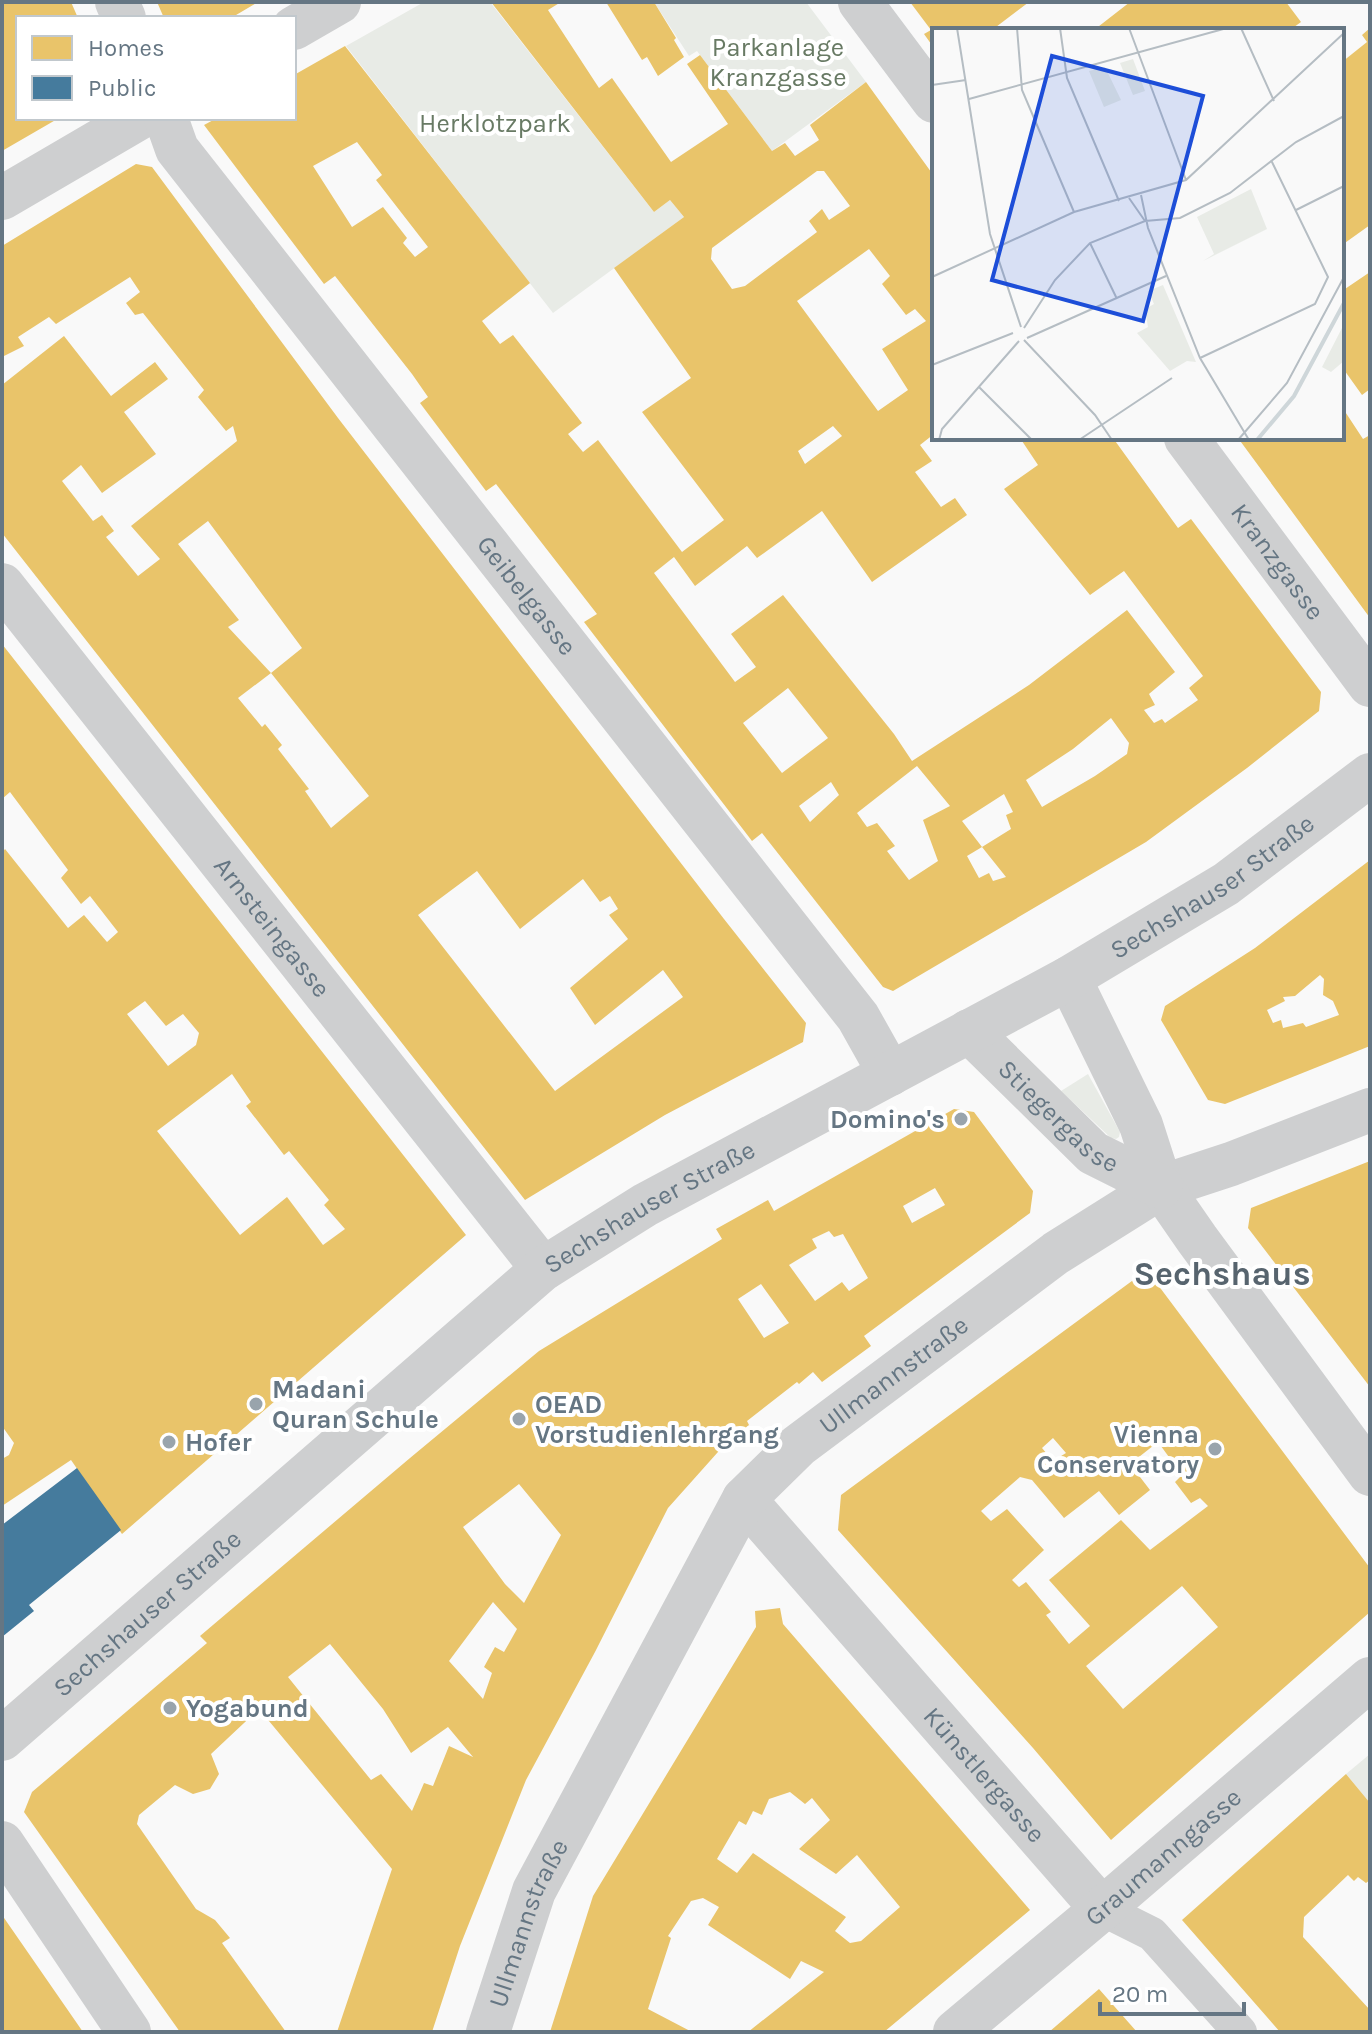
<svg xmlns="http://www.w3.org/2000/svg" width="1372" height="2034" viewBox="0 0 1372 2034" font-family="Karla,sans-serif">
<style>
.green{fill:#e8ebe6}
.homes{fill:#e9c46a;fill-rule:evenodd}
.public{fill:#457b9d}
.lines{fill:none;stroke-linecap:round;stroke-linejoin:round}
.pedestrian{stroke:#cecfd0;stroke-width:34}
.minor{stroke:#cecfd0;stroke-width:44}
.tertiary{stroke:#cecfd0;stroke-width:44}
.poi-dot{fill:#99a4ac;stroke:#fff;stroke-width:3}
.labels{text-anchor:middle;stroke-width:8;stroke-linejoin:round;paint-order:stroke}
.park-label{font-size:26px;fill:#687a64;stroke:#fff}
.street-label{font-size:26px;fill:#657683;stroke:#fff}
.poi-label{font-size:26px;font-weight:bold;fill:#657683;stroke:#fff;text-anchor:start}
.district-label{font-size:34px;font-weight:bold;fill:#57646e;stroke:#fff}
.inset-river{fill:none;stroke:#ced6d9;stroke-width:4}
.inset-road{fill:none;stroke:#b5bdc3;stroke-width:2}
.view{fill:#1d4ed8;fill-opacity:0.15;stroke:#1d4ed8;stroke-width:4}
.inset-edge{fill:none;stroke:#657683;stroke-width:4}
</style>
<rect width="100%" height="100%" fill="#f9f9f9"/>
<path class="green" d="M424,2H490L654,212L670,200L684,217L553,313L346,46Z
M654,2H806L866,82L772,151L697,51L689,56Z
M1088,1074L1120,1132L1119,1137L1116,1139L1111,1138L1061,1091Z
M1370,1754V1803L1346,1774Z"/>
<path class="homes" d="M2,2H71L78,18H18V118H59L2,151Z
M157,2H258L231,18H164Z
M491,2H561L548,10L599,88L612,78L671,162L728,124L687,64L700,55L772,151L785,143L795,156L819,140L810,125L866,82L934,176V434L920,445L932,461L915,472L941,507L955,498L967,515L872,582L822,511L757,558L747,546L695,586L674,557L654,573L735,682L756,667L731,634L783,595L894,734L912,761L1029,685L1127,610L1175,672L1149,694L1155,705L1144,710L1154,723L1162,719L1165,723L1198,700L1189,688L1203,676L1124,571L1090,595L1004,489L1038,465L1020,438H1113L1178,528L1191,519L1321,692L1319,711L1247,768L1146,842L893,991L883,987L762,833L752,841L584,622L597,614L496,484L486,491L420,403L428,397L412,374L335,276L324,284L204,125L217,118H294V75L345,46L530,283L482,321L500,344L513,335L582,423L568,434L583,452L598,440L682,552L724,520L642,412L691,378L614,268L684,217L670,200L654,212ZM357,142L382,175L376,180L428,247L415,257L403,243L407,238L383,207L352,227L313,166ZM817,171H824L850,206L829,220L822,209L809,221L817,232L745,286L732,289L711,259L712,248ZM869,249L890,276L882,284L906,315L915,309L926,321L882,349L908,390L878,411L797,301ZM833,426L842,436L805,464L798,451ZM788,688L828,738L782,773L743,723ZM1111,718L1129,743L1127,754L1095,776L1042,807L1026,780L1073,749ZM917,766L950,806L923,820L938,861L909,880L887,851L895,846L877,823L867,827L857,813ZM831,782L839,795L810,822L799,806ZM1004,794L1013,812L1006,815L1011,829L982,847L1006,877L993,881L989,873L979,878L967,856L982,847L962,821Z
M606,2H654L676,38L674,40L684,57L658,76L647,57L642,60Z
M910,2H1029L992,30H934V48L924,34L931,30Z
M1130,2H1286L1301,22L1290,30H1094Z
M1370,28V225L1342,245V78L1346,75L1342,69V62L1367,42L1362,35Z
M136,164L152,167L338,418L724,919L806,1023L803,1042L665,1115L525,1200L2,533V385L64,336L111,396L155,362L168,379L124,412L156,454L102,493L81,465L62,481L93,521L102,515L114,531L106,537L138,576L160,559L131,526L237,441L233,426L226,431L198,397L204,390L143,313L135,315L126,303L140,292L130,277L56,324L49,317L18,337L24,346L2,357V246ZM208,521L302,648L271,673L369,796L331,828L305,791L309,789L278,749L282,745L265,724L262,727L238,698L271,673L228,627L239,620L178,544ZM477,871L520,929L583,879L600,902L610,896L618,909L609,915L628,939L570,988L595,1025L663,970L683,997L555,1091L418,915Z
M1370,272V389L1362,395L1342,367V291Z
M1344,410L1363,439L1370,435V618L1238,438H1342V412Z
M2,644L466,1235L122,1534L71,1460L2,1506V1459L9,1455L14,1443L2,1426V853L5,849L68,928L84,915L107,942L118,932L90,896L81,904L61,878L68,870L10,792L2,799ZM145,1001L166,1026L183,1014L199,1033L196,1045L168,1066L127,1014ZM232,1074L251,1102L246,1106L284,1155L289,1151L329,1200L324,1205L345,1229L323,1245L287,1197L240,1235L157,1131Z
M1370,860V1046L1225,1104L1208,1100L1161,1020L1165,1006L1255,948ZM1320,975L1324,979L1323,995L1333,1001L1339,1015L1306,1027L1303,1023L1283,1028L1281,1020L1273,1023L1267,1010L1285,1001L1283,997L1295,996Z
M954,1109L974,1112L1033,1191L1030,1213L864,1336L871,1346L822,1382L813,1372L799,1384L797,1382L747,1421L749,1425L726,1443L668,1508L595,1652L526,1780L460,1946L432,2032H337L392,1869L259,1709L211,1754L219,1774L210,1789L193,1794L175,1785L139,1815L137,1824L196,1909L215,1920L230,1938L222,1943L286,2032H180L24,1812L32,1792L207,1643L200,1636L410,1458L539,1351L722,1239L716,1229L768,1200L774,1211ZM935,1188L945,1205L912,1223L903,1206ZM829,1231L834,1237L843,1234L868,1278L849,1291L842,1282L815,1301L789,1265L817,1248L812,1239ZM761,1284L789,1323L764,1338L738,1299ZM519,1484L561,1535L524,1603L505,1584L463,1527ZM493,1602L517,1629L504,1652L495,1647L484,1667L492,1673L483,1699L449,1661ZM330,1644L383,1709L411,1753L448,1727L473,1757L449,1746L433,1786L424,1783L412,1811L381,1774L371,1780L288,1677Z
M1370,1161L1369,1247L1370,1387L1248,1228L1251,1208Z
M1136,1278L1155,1281L1370,1568V1612L1111,1840L1033,1748L838,1530L841,1495ZM1053,1438L1066,1453L1053,1461L1042,1448ZM1158,1442L1182,1475L1175,1482L1191,1503L1200,1498L1208,1506L1150,1550L1121,1520L1049,1580L1090,1626L1069,1644L1046,1615L1051,1612L1026,1582L1019,1587L1012,1580L1044,1550L1007,1509L991,1521L981,1511L1020,1477L1032,1480L1064,1518L1099,1491L1119,1515L1150,1490L1130,1464ZM1182,1586L1218,1627L1123,1709L1086,1666Z
M780,1608L783,1624L1030,1910L884,2032H748L824,1972L801,1961L790,1979L708,1925L719,1907L703,1898L691,1901L668,1936L671,1938L648,2009L692,2032H550L593,1896L756,1627L755,1611ZM790,1792L805,1804L812,1798L830,1820L799,1849L836,1874L857,1855L900,1907L861,1941L850,1943L835,1931L846,1917L753,1853L737,1873L717,1859L739,1821L746,1825L753,1811L762,1815L769,1799Z
M1346,1774L1370,1803V1880L1366,1883L1358,1877L1354,1881L1348,1875L1304,1917L1303,1937L1370,2010V2032H1280L1182,1920Z
M2,1915L83,2032H2Z
M1099,1989L1137,2032H1049Z"/>
<path class="public" d="M77,1468L121,1530L29,1605L34,1611L2,1637V1525Z"/>
<g class="lines">
<path class="pedestrian" d="M1102,1909L1152,1934L1240,2032"/>
<g class="minor">
<path d="M860,2L934,101"/>
<path d="M294,28L339,2"/>
<path d="M2,198L139,118"/>
<path id="s1" d="M1186,438L1370,685"/>
<path id="s2" d="M744,1499L1102,1909"/>
<path d="M2,1843L129,2032"/>
<path id="s3" d="M488,2032L534,1891L744,1499L798,1446L1056,1253L1161,1187L1231,1164L1370,1110"/>
<path id="s4" d="M955,2032L1102,1909L1370,1679"/>
</g>
<g class="tertiary">
<path d="M117,2L124,18"/>
<path id="s5" d="M166,118L177,149L858,1017L890,1074"/>
<path id="s6" d="M2,585L543,1269"/>
<path d="M1069,978L1141,1125L1161,1187L1197,1239L1370,1474"/>
<path id="s7" d="M969,1031L1093,1153L1161,1187"/>
<path id="s8" d="M2,1739L543,1269L645,1205L1069,978L1226,884L1370,775"/>
</g>
</g>
<g class="poi-dot">
<circle cx="961" cy="1119" r="8"/>
<circle cx="256" cy="1404" r="8"/>
<circle cx="519" cy="1419" r="8"/>
<circle cx="169" cy="1442" r="8"/>
<circle cx="1215" cy="1449" r="8"/>
<circle cx="170" cy="1708" r="8"/>
</g>
<g class="labels">
<g class="park-label">
<text x="778" y="56">Parkanlage<tspan x="778" dy="30">Kranzgasse</tspan></text>
<text x="495" y="132">Herklotzpark</text>
</g>
<g class="street-label">
<text dy="9" stroke="none"><textPath href="#s1" startOffset="154">Kranzgasse</textPath></text>
<text dy="9" stroke="none"><textPath href="#s5" startOffset="600">Geibelgasse</textPath></text>
<text dy="9" stroke="none"><textPath href="#s8" startOffset="1488">Sechshauser Straße</textPath></text>
<text dy="9" stroke="none"><textPath href="#s6" startOffset="436">Arnsteingasse</textPath></text>
<text dy="9" stroke="none"><textPath href="#s7" startOffset="124">Stiegergasse</textPath></text>
<text dy="9" stroke="none"><textPath href="#s8" startOffset="840">Sechshauser Straße</textPath></text>
<text dy="9" stroke="none"><textPath href="#s3" startOffset="788">Ullmannstraße</textPath></text>
<text dy="9" stroke="none"><textPath href="#s8" startOffset="192">Sechshauser Straße</textPath></text>
<text dy="9" stroke="none"><textPath href="#s2" startOffset="366">Künstlergasse</textPath></text>
<text dy="9" stroke="none"><textPath href="#s4" startOffset="272">Graumanngasse</textPath></text>
<text dy="9" stroke="none"><textPath href="#s3" startOffset="116">Ullmannstraße</textPath></text>
</g>
<g class="poi-label">
<text x="945" y="1128" text-anchor="end">Domino's</text>
<text x="272" y="1398">Madani<tspan x="272" dy="30">Quran Schule</tspan></text>
<text x="535" y="1413">OEAD<tspan x="535" dy="30">Vorstudienlehrgang</tspan></text>
<text x="1199" y="1443" text-anchor="end">Vienna<tspan x="1199" dy="30">Conservatory</tspan></text>
<text x="185" y="1451">Hofer</text>
<text x="186" y="1717">Yogabund</text>
</g>
<g class="district-label">
<text x="1222" y="1285">Sechshaus</text>
</g>
</g>
<g transform="translate(932 28)">
<rect width="412" height="412" fill="#f9f9f9"/>
<path d="M201,31L213,63L201,67L188,35ZM173,39L189,72L172,79L157,43ZM319,161L335,201L271,233L282,226L265,189ZM231,257L264,334L255,333L238,343L205,305L216,299L213,281L222,276L216,263ZM412,296V333L399,344L390,339Z" fill="#e8ebe6"/>
<path class="inset-river" d="M325,412L362,368L412,275"/>
<path class="inset-road" d="M25,0L58,206L89,299M85,0L90,62L142,184M128,0L135,50L187,173M197,0L254,152M309,0L342,73M0,57L34,52M37,71L295,0M209,167L216,200L268,330L317,412M197,170L213,193M364,182L412,158M158,215L185,271M0,249L142,184L254,152L412,5M92,300L123,252L158,215L213,193L248,190L298,165L364,114L412,88M95,310L234,248M92,312L163,387L180,412M268,330L383,276L396,249L339,132M0,337L81,305M47,359L100,412M7,412L10,401L87,313M147,412L240,350M306,412L355,355L412,249"/>
<path class="view" d="M120,28L271,68L211,293L60,252Z"/>
<rect width="412" height="412" class="inset-edge"/>
</g>
<rect width="1372" height="2034" fill="none" stroke="#657683" stroke-width="8"/>
<rect x="16" y="16" width="280" height="104" fill="#ffffff" stroke="#c1c8cd" stroke-width="2"/>
<rect x="32" y="36" width="40" height="24" fill="#e9c46a" stroke="#c1c8cd" stroke-width="2"/>
<text x="88" y="56" font-size="24" fill="#657683">Homes</text>
<rect x="32" y="76" width="40" height="24" fill="#457b9d" stroke="#c1c8cd" stroke-width="2"/>
<text x="88" y="96" font-size="24" fill="#657683">Public</text>
<path d="M1100 2002v12h144v-12" fill="none" stroke="#657683" stroke-width="4"/>
<text x="1112" y="2002" font-size="24" fill="#657683" stroke="#ffffff" stroke-width="6" paint-order="stroke">20 m</text>
</svg>
